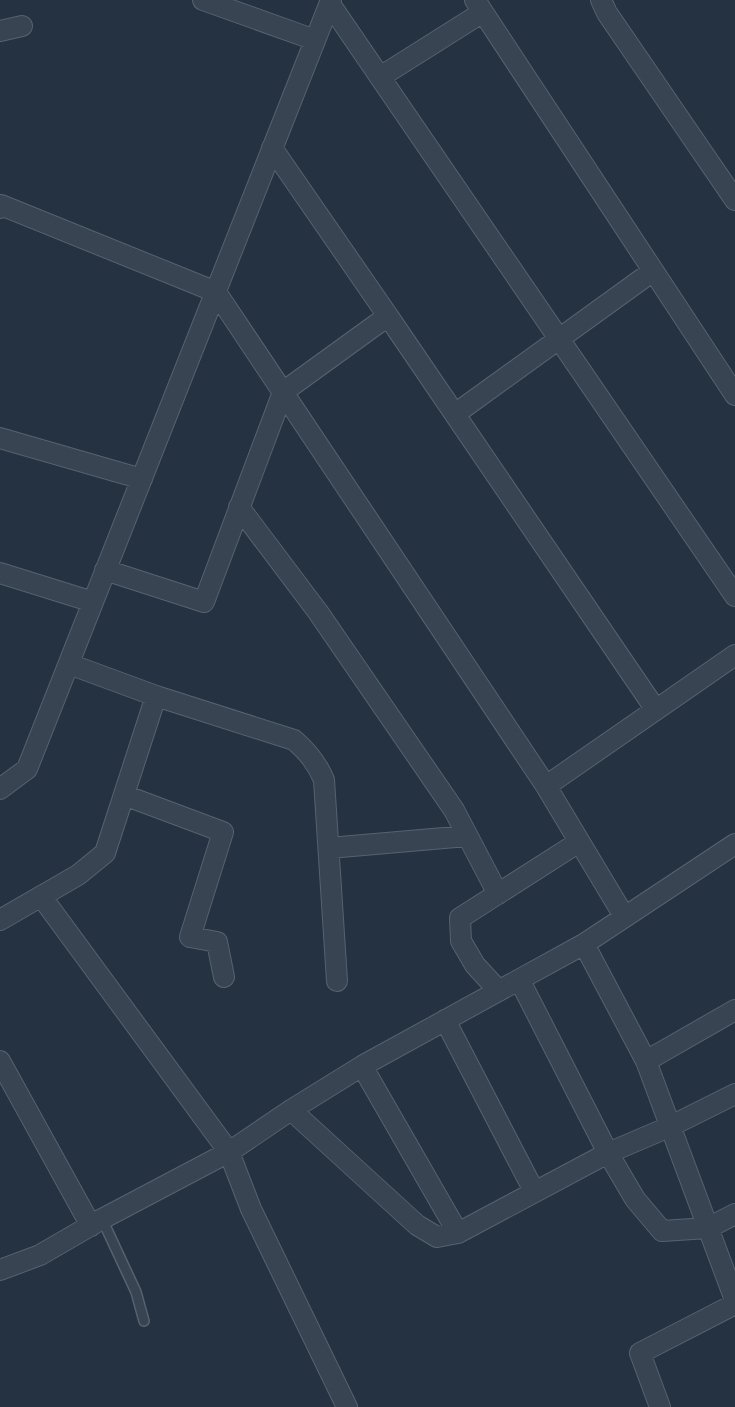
<svg xmlns="http://www.w3.org/2000/svg" width="735" height="1407" viewBox="0 0 735 1407" font-family="'Titillium Web',sans-serif">
<style>
.lines{fill:none;stroke-linecap:round;stroke-linejoin:round}
.lane-casing{stroke:#57626f;stroke-width:12}
.street-casing{stroke:#57626f;stroke-width:22}
.lane{stroke:#394452;stroke-width:9}
.street{stroke:#394452;stroke-width:20}
</style>
<rect width="100%" height="100%" fill="#253242"/>
<g class="lines">
<defs>
<path id="lane" d="M102,1219L136,1292L144,1321"/>
<path id="street" d="M203,0L315,40
M475,0L735,395
M601,0L607,13L735,200
M330,4L735,596
M0,31L22,26
M380,77L483,12
M0,208L1,205L216,292L546,786
M388,316L656,710
M455,414L653,271
M0,438L142,479
M239,507L318,612L454,810L498,894
M105,570L204,602L283,392L388,316L272,148
M0,573L93,602
M69,664L156,696L294,740C308,752 317,763 324,780L337,981
M0,789L27,769L331,0
M124,795L223,832L190,937L217,942L224,977
M329,848L467,836
M41,896L229,1152L251,1209L347,1407
M624,916L546,786L735,655
M0,920L78,875L105,853L156,696
M584,944L646,1061L735,1300
M520,981L608,1153L635,1199L662,1231L708,1228L735,1214
M499,991L475,965L461,941L460,918L579,842
M445,1020L534,1191
M0,1061L91,1226
M646,1061L735,1010
M362,1066L458,1233
M291,1110L417,1225L437,1237L458,1233L608,1153L669,1127L735,1094
M0,1270L40,1255L102,1219L229,1152L291,1110L362,1066L584,944L735,844
M660,1407L640,1353L735,1304"/>
</defs>
<use href="#lane" class="lane-casing"/>
<use href="#street" class="street-casing"/>
<use href="#lane" class="lane"/>
<use href="#street" class="street"/>
</g>
</svg>
